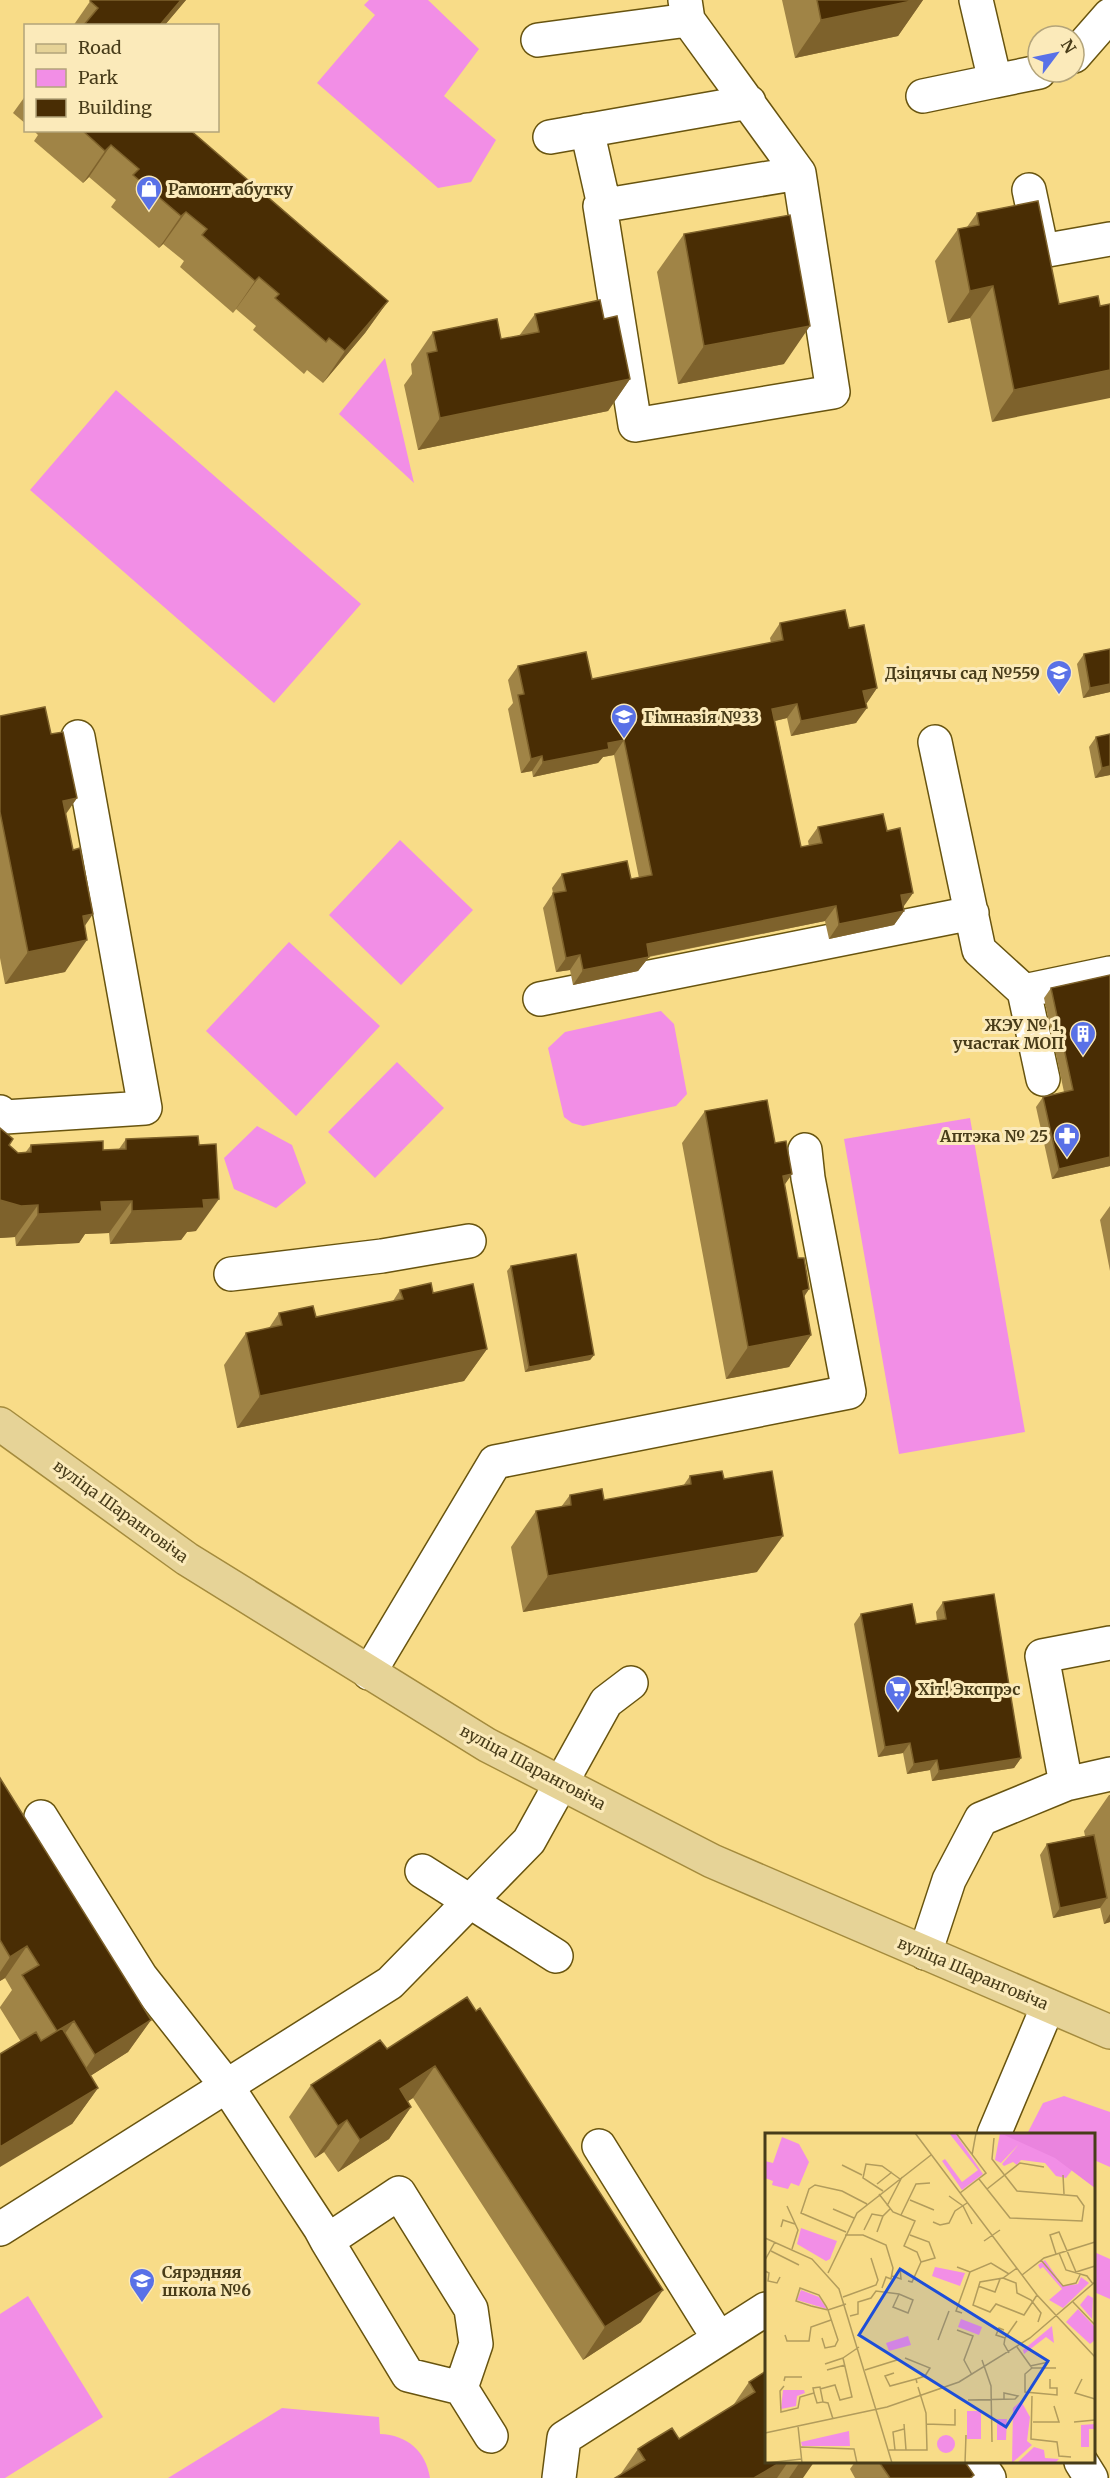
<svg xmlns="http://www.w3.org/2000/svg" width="1110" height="2478" viewBox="0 0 1110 2478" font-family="Merriweather,serif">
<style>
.green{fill:#f28ee6}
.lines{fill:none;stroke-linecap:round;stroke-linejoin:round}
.minor-casing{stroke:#68540f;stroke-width:36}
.major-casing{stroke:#a48b3d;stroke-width:36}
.minor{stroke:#fff;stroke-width:33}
.major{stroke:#e6d397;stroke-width:33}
.wall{fill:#a08446}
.shaded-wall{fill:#7e622c}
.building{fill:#492d04;stroke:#7e622c;stroke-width:1.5}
.labels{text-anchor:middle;stroke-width:6;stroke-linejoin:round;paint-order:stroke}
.poi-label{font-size:16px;font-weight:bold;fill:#483c19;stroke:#fbeaba;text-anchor:start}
.street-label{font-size:16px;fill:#483c19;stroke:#fbeaba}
.inset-road{fill:none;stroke:#b29c5c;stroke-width:1.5}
.view{fill:#1d4ed8;fill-opacity:0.15;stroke:#1d4ed8;stroke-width:3}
.inset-edge{fill:none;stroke:#483c19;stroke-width:3}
</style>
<rect width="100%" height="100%" fill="#f8dc88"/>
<path class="green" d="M369,0H428L479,49L444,96L496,140L471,182L438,188L317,83L375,15L364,5Z
M385,358L414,483L339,414Z
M116,390L361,604L274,703L30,490Z
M400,840L473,910L401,985L329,915Z
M289,942L380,1026L296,1116L206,1031Z
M661,1011L674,1024L687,1094L676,1106L583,1126L572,1123L564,1117L548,1048L565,1032Z
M397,1062L444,1108L375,1178L328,1132Z
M970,1118L1025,1432L899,1454L844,1139Z
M257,1126L292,1145L306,1183L276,1208L234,1189L224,1158Z
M1064,2096L1110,2112V2167L1094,2160V2134H1027L1043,2103Z
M1094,2252L1110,2259V2299L1094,2292Z
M28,2296L103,2417L5,2478H0V2314Z
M282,2408L379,2417L380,2434C407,2435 426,2451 430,2478H168Z"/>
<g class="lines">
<defs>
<path id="minor" d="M685,0L688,20L799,173L833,392L635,425L600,206L799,173
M976,0L995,81L1039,72
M538,40L688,20
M1074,56L1110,15
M923,96L995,81
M587,130L604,205
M550,137L749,102
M1029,190L1042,251L1110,239
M935,742L979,950L1024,991
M540,999L972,913
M1043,1079L1024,991L1110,973
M0,1112L5,1117L145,1108L78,737
M231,1274L382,1256L469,1241
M369,1673L495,1462L849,1392L808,1178L805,1150
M1066,1784L1042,1656L1110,1643
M41,1817L141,1977L226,2085L320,2228L327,2241L408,2375L461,2388L476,2344L471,2309L399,2193L327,2241
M422,1871L556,1956
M925,1953L949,1880L981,1819L1066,1784L1110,1774
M994,2134L1048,2006
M599,2146L719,2339
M0,2229L390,1983L529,1841L606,1702L631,1683
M461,2388L491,2436
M978,2462L989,2478
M1081,2462L1091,2478
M559,2478L564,2438L766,2309"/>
<path id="major" d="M0,1424L187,1559L487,1745L712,1861L1110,2032"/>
</defs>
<use href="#minor" class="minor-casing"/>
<use href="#major" class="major-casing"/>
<use href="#minor" class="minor"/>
<use href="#major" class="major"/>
</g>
<path class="wall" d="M91,0H186L164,26H73Z
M782,0H923L898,36L795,58Z
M26,95V124L13,113Z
M33,130H190L388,301L365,333L323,383L307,370L304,374L253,330L256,326L236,309L233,313L180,267L184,261L163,244L159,248L111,207L116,200L89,177L83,183L34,141L38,135Z
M977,213L1059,304L1100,306L992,422L970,318L948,323L935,261L958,229L967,227Z
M684,234L784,364L678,384L657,272Z
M535,314L604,319L630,379L608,411L418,450L404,385L412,374L411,364L433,332L501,339L519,336Z
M780,623L849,628L877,688L866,703L856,723L791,736L787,718L775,721L801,847L809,846L808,841L818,827L887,831L913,893L904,906V911L894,925L829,939L825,921L649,957L638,971L573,985L570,970L556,972L543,908L553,893L552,888L562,874L631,879L639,878L614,755L603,757L598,763L533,777L532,771L521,773L508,709L513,703L508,680L518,666L592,679L771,643L770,638Z
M1110,649V692L1083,698L1077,664L1084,654Z
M0,716L51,734L77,798L66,814L85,926L65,972L5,984L0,958Z
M1096,737L1110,775L1095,778L1089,747Z
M1110,975V1166L1052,1179L1036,1107L1043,1097L1064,1092L1044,998L1051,988Z
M705,1111L775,1143L792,1174L784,1185L798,1258L809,1289L804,1297L811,1335L789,1367L726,1379L682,1143Z
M0,1128L9,1145L18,1153H25L31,1145L103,1150L119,1149L126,1139L196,1231L187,1232L181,1240L110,1244L109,1233L85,1234L79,1243L16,1246L15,1237L0,1238Z
M1110,1206V1271L1100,1220Z
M511,1266L594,1355L590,1360L525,1372L507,1271Z
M400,1290L433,1293L487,1349L464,1381L237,1428L224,1365L246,1333L269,1328L279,1313L316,1317L393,1301Z
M690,1476L724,1479L757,1572L523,1612L511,1547L536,1511L561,1507L570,1495L604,1500L683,1486Z
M943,1602L1021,1758L1014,1768L932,1781L930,1770L907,1774L903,1753L878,1757L854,1624L861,1614L916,1624L937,1620L936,1612Z
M0,1778L151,2020L128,2052L90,2076L98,2088L72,2124L0,2008V2007L12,1990L5,1978L0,1981Z
M1109,1795H1110V1922L1104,1924L1100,1907L1053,1918L1040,1855L1047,1844L1085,1836L1084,1831Z
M476,2011L641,2322L583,2360L413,2098L408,2101L411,2107L389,2139L338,2172L324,2152L315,2158L289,2117L311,2085L387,2049Z
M766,2371V2462H814L802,2478H615L620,2475L638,2449L679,2439L732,2407L749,2382Z
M855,2462H965L974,2475L972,2478H855L850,2469Z"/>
<path class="shaded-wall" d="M181,0H186L164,26H159Z
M916,0H923L898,36L795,58L821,20Z
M111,145L89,177L83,183L105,151Z
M186,212L163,244L159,248L181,216Z
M259,277L236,309L233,313L255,281Z
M993,286L970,318L948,323L970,291Z
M388,301L365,333L323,383L345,351Z
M810,326L784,364L678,384L704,346Z
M1110,370V398L992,422L1014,390Z
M630,379L608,411L418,450L440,418Z
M1110,684V692L1083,698L1090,688Z
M877,688L867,703L853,706L863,691Z
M797,704L787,718L762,724L772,709Z
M867,708L856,723L791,736L801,721Z
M624,740L614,755L603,757L598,763L533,777L543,762L608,743Z
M542,756L532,771L521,773L531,759Z
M1110,766V775L1095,778L1102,768Z
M77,798L54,830L63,801Z
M913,893L903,907L901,895Z
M836,906L825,921L636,959L647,944Z
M904,911L894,925L829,939L839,924Z
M93,914L73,943L87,940L65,972L5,984L28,952L83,916Z
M580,955L570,970L556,972L566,958Z
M649,957L638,971L573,985L583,970Z
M1110,1157V1166L1052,1179L1059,1169Z
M792,1174L770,1206L783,1176Z
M219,1199L196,1231L187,1232L181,1240L110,1244L132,1211L203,1200Z
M0,1200L38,1205L15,1237L0,1238Z
M132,1201L109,1233L85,1234L79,1243L16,1246L38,1214L101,1202Z
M809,1289L787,1321L803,1291Z
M811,1335L789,1367L726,1379L748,1347Z
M487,1349L464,1381L237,1428L260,1396Z
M594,1355L590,1360L525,1372L529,1367Z
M783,1536L757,1572L523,1612L548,1576Z
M910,1743L903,1753L878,1757L885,1747Z
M1021,1758L1014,1768L932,1781L939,1771Z
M937,1760L930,1770L907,1774L914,1764Z
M1107,1898L1100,1908L1053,1918L1060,1908Z
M1110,1914V1922L1104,1924Z
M27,1946L5,1978L0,1981V1972L10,1957Z
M151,2020L128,2052L73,2087L95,2055Z
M74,2021L51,2053L57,2031Z
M435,2066L413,2098L377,2121L400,2089Z
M98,2088L72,2124L0,2167V2147Z
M411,2107L389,2139L338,2172L360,2140Z
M347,2120L324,2152L315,2158L338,2126Z
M663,2290L641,2322L583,2360L605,2327Z
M781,2462H788L777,2478H754Z
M799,2462H814L803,2478H789L800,2462Z"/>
<path class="building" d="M91,0H181L159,26H83L98,8L90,1Z
M817,0H916L821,20Z
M82,130H190L388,301L345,351L329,338L326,342L275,298L279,294L259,277L255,281L202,235L207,229L186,212L181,216L133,175L139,169L111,145L105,151Z
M1038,201L1059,304L1098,296L1100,306L1110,304V370L1014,390L993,286L970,291L958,229L979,225L977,213Z
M790,215L810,326L704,346L684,234Z
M600,300L604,319L617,316L630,379L440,418L427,353L437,351L433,332L497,319L501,339L539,332L535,314Z
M845,610L849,628L864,625L877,688L863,691L867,708L801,721L797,704L772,709L801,847L822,843L818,827L883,814L887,831L900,828L913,893L901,895L904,911L839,924L836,906L647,944L649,957L583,970L580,955L566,958L553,893L566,891L562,874L627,861L631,879L652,875L624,740L608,743L609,749L543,762L542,756L531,759L518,695L524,694L518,666L586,652L592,679L783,640L780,623Z
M1110,649V684L1090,688L1084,654Z
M45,707L51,734L63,732L77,798L63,801L73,850L80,848L93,914L83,916L87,940L28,952L0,812V716Z
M1110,734V766L1102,768L1096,737Z
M1110,975V1157L1059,1169L1043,1097L1073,1090L1051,988Z
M767,1100L775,1143L786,1141L792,1174L783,1176L798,1258H804L806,1270L809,1289L803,1291L811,1335L748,1347L705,1111Z
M0,1128L13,1139L9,1145L18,1153L31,1152V1145L103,1141V1150L126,1149V1139L198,1136L199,1145L216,1144L219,1199L203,1200L204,1208L132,1211V1201L101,1202L102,1211L38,1214V1205L21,1206L0,1200Z
M576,1254L594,1355L529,1367L511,1266Z
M431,1283L433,1293L473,1284L487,1349L260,1396L246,1333L282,1325L279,1313L313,1306L316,1317L403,1299L400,1290Z
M722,1471L724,1479L772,1471L783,1536L548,1576L536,1511L571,1505L570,1495L602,1489L604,1500L691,1484L690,1476Z
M994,1594L1021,1758L939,1771L937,1760L914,1764L910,1743L885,1747L861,1614L912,1604L916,1624L946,1619L943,1602Z
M0,1778L151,2020L95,2055L74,2021L57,2031L22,1975L39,1965L27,1946L10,1957L0,1940Z
M1094,1835L1107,1898L1060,1908L1047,1844Z
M467,1997L476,2011L480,2008L663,2290L605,2327L435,2066L400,2089L411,2107L360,2140L347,2120L338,2126L311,2085L380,2040L387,2049Z
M62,2028L98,2088L0,2147V2054L36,2032L41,2041Z
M766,2371V2462H781L754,2478H615L645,2460L638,2449L649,2442L672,2428L679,2439L755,2392L749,2382Z
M879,2462H965L974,2475L970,2478H890Z"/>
<defs>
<symbol id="shop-pin" viewBox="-11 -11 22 30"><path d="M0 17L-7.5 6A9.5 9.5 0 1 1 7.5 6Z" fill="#5971e7" stroke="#fbeaba"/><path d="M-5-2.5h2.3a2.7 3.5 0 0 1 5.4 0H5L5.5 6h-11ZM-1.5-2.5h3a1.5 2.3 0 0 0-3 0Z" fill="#fff"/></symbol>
<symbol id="school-pin" viewBox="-11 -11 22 30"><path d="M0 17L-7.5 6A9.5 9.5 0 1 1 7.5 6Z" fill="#5971e7" stroke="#fbeaba"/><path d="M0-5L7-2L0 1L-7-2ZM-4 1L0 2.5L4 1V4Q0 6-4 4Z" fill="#fff"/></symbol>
<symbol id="building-pin" viewBox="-11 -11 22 30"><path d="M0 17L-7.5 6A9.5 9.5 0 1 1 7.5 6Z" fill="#5971e7" stroke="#fbeaba"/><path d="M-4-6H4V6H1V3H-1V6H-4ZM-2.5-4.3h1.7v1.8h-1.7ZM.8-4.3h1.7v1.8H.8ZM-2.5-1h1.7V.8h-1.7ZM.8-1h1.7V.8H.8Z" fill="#fff"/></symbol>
<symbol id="pharmacy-pin" viewBox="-11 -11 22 30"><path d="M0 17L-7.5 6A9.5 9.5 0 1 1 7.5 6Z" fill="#5971e7" stroke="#fbeaba"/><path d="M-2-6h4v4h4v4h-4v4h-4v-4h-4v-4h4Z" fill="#fff"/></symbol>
<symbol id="supermarket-pin" viewBox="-11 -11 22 30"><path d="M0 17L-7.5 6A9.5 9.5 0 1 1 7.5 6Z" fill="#5971e7" stroke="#fbeaba"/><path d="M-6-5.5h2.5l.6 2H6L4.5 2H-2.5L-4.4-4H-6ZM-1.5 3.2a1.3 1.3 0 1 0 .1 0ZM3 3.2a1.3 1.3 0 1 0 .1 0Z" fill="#fff"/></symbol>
</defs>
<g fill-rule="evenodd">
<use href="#shop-pin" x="134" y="174" width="30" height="40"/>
<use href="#school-pin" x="1044" y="658" width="30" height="40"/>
<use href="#school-pin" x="609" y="702" width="30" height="40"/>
<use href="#building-pin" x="1068" y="1019" width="30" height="40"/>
<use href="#pharmacy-pin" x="1052" y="1121" width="30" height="40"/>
<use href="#supermarket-pin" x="883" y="1674" width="30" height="40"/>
<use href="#school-pin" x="127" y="2266" width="30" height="40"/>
</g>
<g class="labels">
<g class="poi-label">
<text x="168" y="195">Рамонт абутку</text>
<text x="1040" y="679" text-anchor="end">Дзіцячы сад №559</text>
<text x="644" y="723">Гімназія №33</text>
<text x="1064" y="1031" text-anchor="end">ЖЭУ № 1,<tspan x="1064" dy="18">участак МОП</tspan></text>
<text x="1048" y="1142" text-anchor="end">Аптэка № 25</text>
<text x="918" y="1695">Хіт! Экспрэс</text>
<text x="162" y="2278">Сярэдняя<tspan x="162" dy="18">школа №6</tspan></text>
</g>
<g class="street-label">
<text transform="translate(121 1511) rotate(36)" y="6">вуліца Шаранговіча</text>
<text transform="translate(533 1767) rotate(28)" y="6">вуліца Шаранговіча</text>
<text transform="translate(973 1973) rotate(23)" y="6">вуліца Шаранговіча</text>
</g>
</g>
<g transform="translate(765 2133)">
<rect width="330" height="330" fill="#f8dc88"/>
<path d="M184,0H190L218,41L197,57L177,28L180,26L197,49L213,37ZM235,0H330V55L307,37L301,45L291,43L280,30L256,27L252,32L248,29L239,33L237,31L254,11L236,30L230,27ZM17,4L34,11L44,29L34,53L26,50L23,56L7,52L8,48L0,45V28L8,30ZM36,95L72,108L65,126L61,128L32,111ZM280,127L298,153L313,151L316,144L324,150L298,175L284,167L297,156L278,134L275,136L273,132ZM170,134L200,140L195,153L167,143ZM36,157L54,164L62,176L32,167ZM323,162L328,165L327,186L315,172ZM313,176L330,194V207L325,211L301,189ZM196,186L217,194L214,202L193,194ZM287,193L289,210L281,204L259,221L258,217ZM143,203L146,212L124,218L121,210ZM18,257H39L40,260L32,263L31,273L16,276ZM256,268L265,284L262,308L267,312L247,330L248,275ZM202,278H216V306H202ZM232,286H242L241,307H232ZM330,291V296H324V314H316V292ZM84,298L85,313H37L36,309ZM172 311a9 9 0 1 1 18 0a9 9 0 1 1-18 0ZM269,314L279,317L280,325L294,326L290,330H252Z" fill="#f28ee6"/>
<path d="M235,0H330V55L290,25Z" fill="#ea84de"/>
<path class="inset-road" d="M150,0L272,162L330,224M191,0L221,40L195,60M207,22L211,0M77,32L97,42M298,42L299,61M214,46L245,85L317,88L319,73L312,63L252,58L227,26L229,5M112,51L127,39M222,56L255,30L279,34M118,58L98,45L101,31L117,33L135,46M114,61L128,79L150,88L139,113L152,119L156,129L147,149L143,148M184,63L198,73L207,91M145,67L169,77M22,73L33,97L27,116M122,73L137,44M68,76L89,85M136,82L151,51L165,50M168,89L175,92L184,90L190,78L202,70M16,94L18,87L30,91M99,97L107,81L118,83M81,99L36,80L44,56L50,52L77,58L102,71M112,99L118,83L125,76M80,102H98L121,112L128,135L126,146L121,144L117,155M145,102L164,109L170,125L156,129M0,105L47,126L74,156L111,277M219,108L235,97M6,118L34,132M294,120L301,137L322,143L328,151M291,121L285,102L294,99L311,139L330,133M0,127L10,109M276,127L298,153L311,150L315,142M192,134L205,139L226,130L244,141M252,135L238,145L215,149L208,172L225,179L231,171L259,182L272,162M0,138L4,140L3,148L12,150L15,144M63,140L92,80L166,22M257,142L279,125L330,109M127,143L136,146L135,135M238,145L251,150L252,160L266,167L276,180L273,189M213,153L230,159L235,146M78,164L111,152L113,147L106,125M308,169L330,192M197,180L191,178L205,139M85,183L93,181V169L106,165L111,158L134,161L148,167L143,180L128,174L134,161M192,197L208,203L199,227L207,242M239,197L234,195L231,202L240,205M20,202L22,208H44L46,194L66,187M57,205L60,215L70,213L73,207L63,177L61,173L54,162L35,155L31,168L46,173L63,177L81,171M173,207L184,178M252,214L267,235M244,220L239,211L240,205L252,188M140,225L165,235L160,243L151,246L152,250M217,227L226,253L227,309M60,231L78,225M265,233L284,229M62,237L80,232M100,237L132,227M129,240L120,243L125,253L151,246M285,246V255H292V262L260,259V241L267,235H291M317,246L310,260L330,266M19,248L20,244H37M19,253L15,258L16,279L33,275L35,264L49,260L48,255L55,254L58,269L52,270L49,260M55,256L70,252L75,267L87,264L78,225L94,214M267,263L266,306L292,309L294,323L306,324M203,267L250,266L253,263L239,260V266M58,269L63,270L68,286M111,277L127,330M268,289H294L289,273M309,289L330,287M139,291L141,317M161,291L190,292V276M33,293L37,330M0,300L122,274L194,249L265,205L330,149M36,314L89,316L92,330M124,317H162L161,280L153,254M130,317L128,299L139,296M1,330L37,326M200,330L201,302"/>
<path class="view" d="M135,136L283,228L241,294L94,202Z"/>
<rect width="330" height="330" class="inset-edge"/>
</g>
<rect x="24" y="24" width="195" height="108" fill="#fbeaba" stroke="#b3a47a" stroke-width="1.5"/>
<rect x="36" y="44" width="30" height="9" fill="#e6d397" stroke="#b3a47a" stroke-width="1.5"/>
<text x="78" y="54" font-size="18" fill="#483c19">Road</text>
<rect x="36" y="69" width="30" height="18" fill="#f28ee6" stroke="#b3a47a" stroke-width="1.5"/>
<text x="78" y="84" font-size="18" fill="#483c19">Park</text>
<rect x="36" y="99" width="30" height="18" fill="#492d04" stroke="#b3a47a" stroke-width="1.5"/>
<text x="78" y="114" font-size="18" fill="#483c19">Building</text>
<g transform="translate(1056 54) rotate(58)"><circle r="28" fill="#fbeaba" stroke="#b3a47a" stroke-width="1.5"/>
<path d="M0-4.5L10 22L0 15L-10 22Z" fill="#5971e7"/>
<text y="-9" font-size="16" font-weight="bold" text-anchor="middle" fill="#483c19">N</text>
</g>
</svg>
